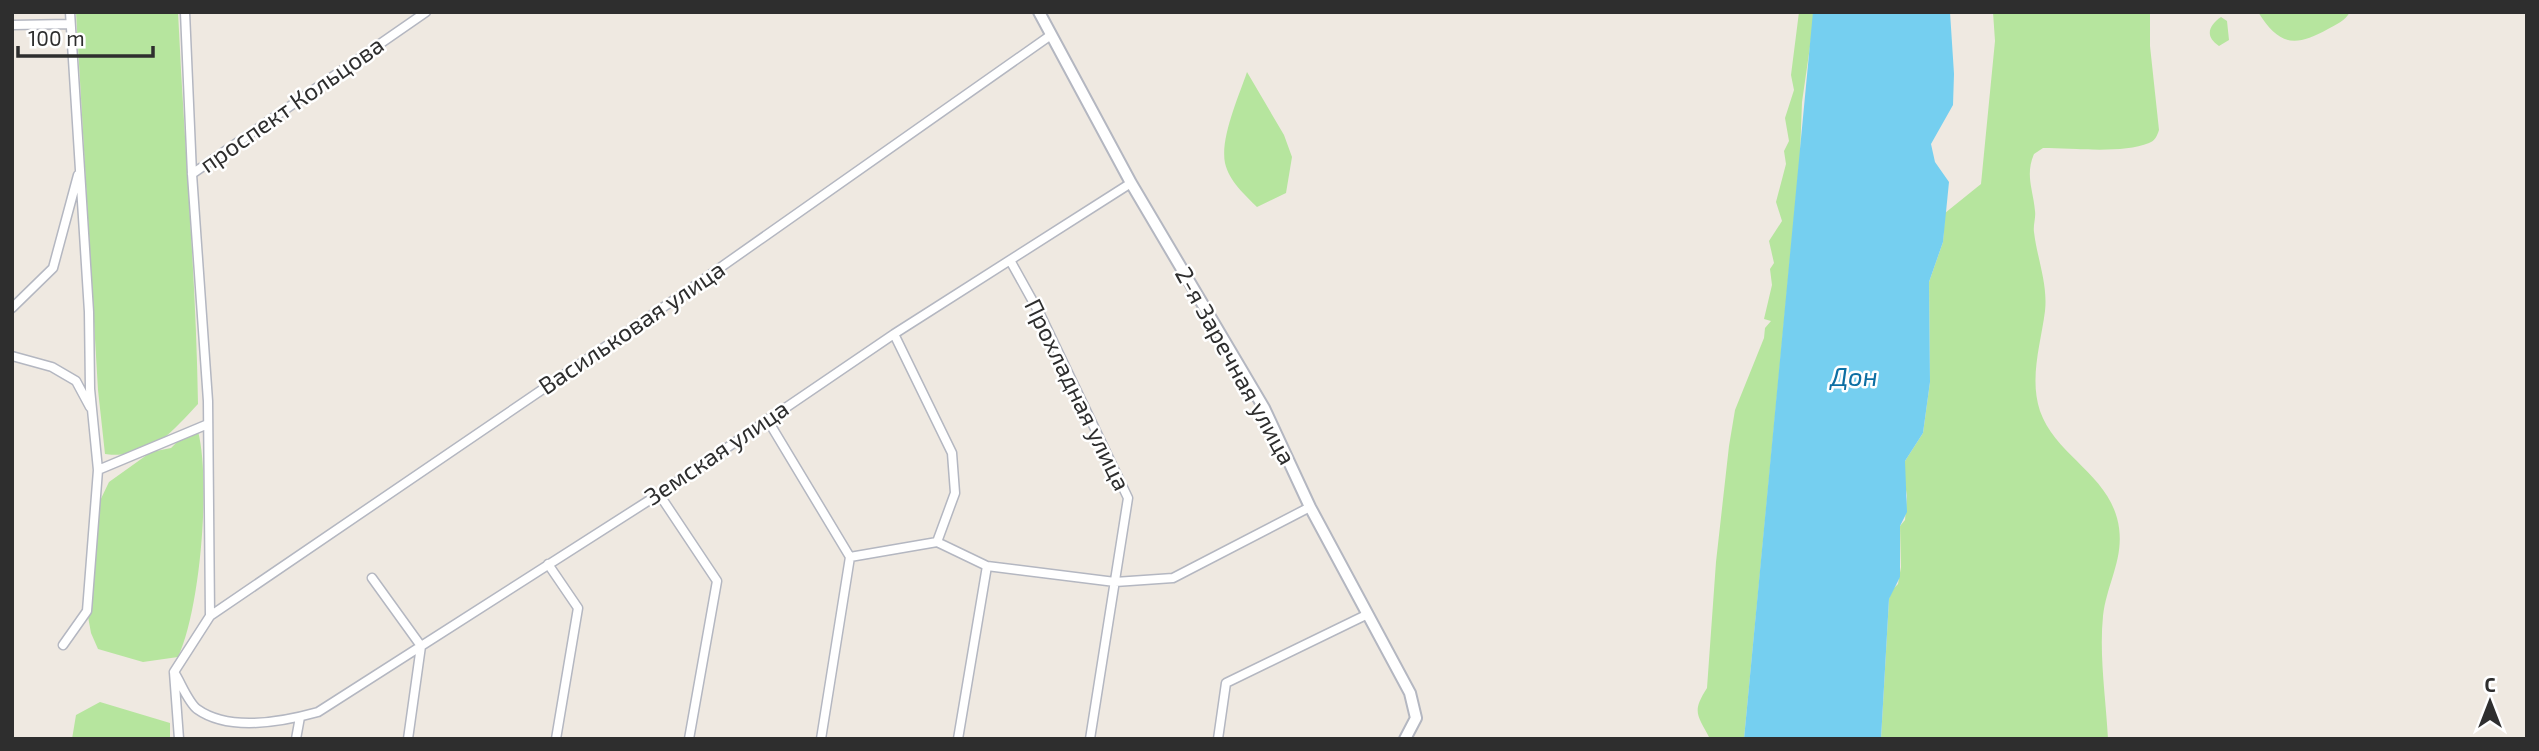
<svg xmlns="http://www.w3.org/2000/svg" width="2539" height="751" viewBox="0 0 2539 751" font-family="'Exo 2',sans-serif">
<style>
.green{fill:#b6e59e}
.water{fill:#75cff0}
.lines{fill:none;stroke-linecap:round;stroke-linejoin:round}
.street-casing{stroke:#b4b7c1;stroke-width:11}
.secondary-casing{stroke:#b4b7c1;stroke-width:14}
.street{stroke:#fff;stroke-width:8}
.secondary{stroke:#fff;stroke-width:10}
.labels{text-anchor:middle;stroke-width:5;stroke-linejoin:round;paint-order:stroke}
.street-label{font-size:24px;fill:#2e2e2e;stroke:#fff}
.water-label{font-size:26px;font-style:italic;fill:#0d6fa3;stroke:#fff}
</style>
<rect width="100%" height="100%" fill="#efe9e1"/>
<path class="green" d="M76,12H178C184,143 196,274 198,404C170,434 149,460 105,454L98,390Z
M1799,12H1815L1802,102L1800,156L1744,739H1710C1698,715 1691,713 1707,688L1716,562L1729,446L1735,410L1764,338L1765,328L1771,321L1764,319L1772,285L1770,269L1774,263L1769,241L1782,221L1776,202L1786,164L1784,151L1789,141L1785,118L1794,90L1791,75Z
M1993,12H2150V46L2159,130C2157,136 2155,141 2149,143C2122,154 2073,148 2043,148L2034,154C2025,175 2033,189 2035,211C2036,218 2033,225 2034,232C2037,258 2048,284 2045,311C2041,343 2029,378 2040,411C2055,454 2105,473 2117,518C2127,555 2107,581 2103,616C2099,656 2106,699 2108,739H1881L1889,599L1891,591L1898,584L1901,567L1900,526L1905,520L1907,496L1904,477L1905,461L1923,433L1930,382L1929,282L1943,242L1945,213L1981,184L1995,41Z
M2258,12H2350C2345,21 2337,24 2328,29C2294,48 2279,45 2258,12Z
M2221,17L2227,21L2229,40L2219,46C2205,37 2208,26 2221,17Z
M1247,72L1284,135L1292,157L1286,193L1257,207C1245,195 1229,181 1225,163C1220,138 1239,96 1247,72Z
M198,431C211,482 200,611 178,657L143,662L98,649L91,633L87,611L97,507L109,482L151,452L171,448L183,436Z
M100,702L170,723V739H72L76,715Z"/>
<path class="water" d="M1813,12H1950L1954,74L1953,105L1931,144L1935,162L1949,182L1943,242L1929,282L1930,382L1923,433L1905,461L1907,512L1900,526V577L1889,599L1881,739H1744Z"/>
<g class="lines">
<defs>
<path id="street" d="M12,25L70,24
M192,174L426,12
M1011,262L1041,316L1128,498L1090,739
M12,308L53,268L78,175
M894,334L952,453L955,493L937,542
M12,356L52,367L76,381L90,407
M767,419L850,557L821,739
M98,470L208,424
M659,494L717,581L689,739
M850,557L937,542L987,566L1115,582L1173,578L1310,507
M548,564L578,608L556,739
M372,578L421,646L408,739
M210,616L687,291L1051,35
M63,645L87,611L98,470L90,389L89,312L70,12
M174,672C181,683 188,702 197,709C229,732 282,722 318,712L659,494L894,334L1131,183
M179,739L174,672L210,616L208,401L192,174L185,12
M296,739L300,717
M958,739L987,566
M1218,739L1226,683L1368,614"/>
<path id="secondary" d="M1039,12L1131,183L1264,408L1310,507L1410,693L1416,718L1405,739"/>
</defs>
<use href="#street" class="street-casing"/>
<use href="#secondary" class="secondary-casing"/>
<use href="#street" class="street"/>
<use href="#secondary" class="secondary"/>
</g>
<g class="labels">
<g class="street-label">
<text transform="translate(292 105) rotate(-35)" y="8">проспект Кольцова</text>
<text transform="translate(632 328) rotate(-34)" y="8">Васильковая улица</text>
<text transform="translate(1235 366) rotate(61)" y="8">2-я Заречная улица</text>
<text transform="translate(1077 395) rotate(64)" y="8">Прохладная улица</text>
<text transform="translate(717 453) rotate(-34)" y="8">Земская улица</text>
</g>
<g class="water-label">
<text x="1854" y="386">Дон</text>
</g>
</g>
<rect width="2539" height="751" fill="none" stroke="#2e2e2e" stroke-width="28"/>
<g transform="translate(2490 702)" stroke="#ffffff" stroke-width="5" paint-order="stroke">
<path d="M0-5L12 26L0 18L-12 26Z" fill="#2e2e2e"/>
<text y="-10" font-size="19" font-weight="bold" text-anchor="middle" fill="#2e2e2e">С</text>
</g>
<path d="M18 46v10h135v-10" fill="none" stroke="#2e2e2e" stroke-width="3.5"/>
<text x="28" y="46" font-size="21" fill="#2e2e2e" stroke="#ffffff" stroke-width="5" paint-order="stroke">100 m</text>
</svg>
